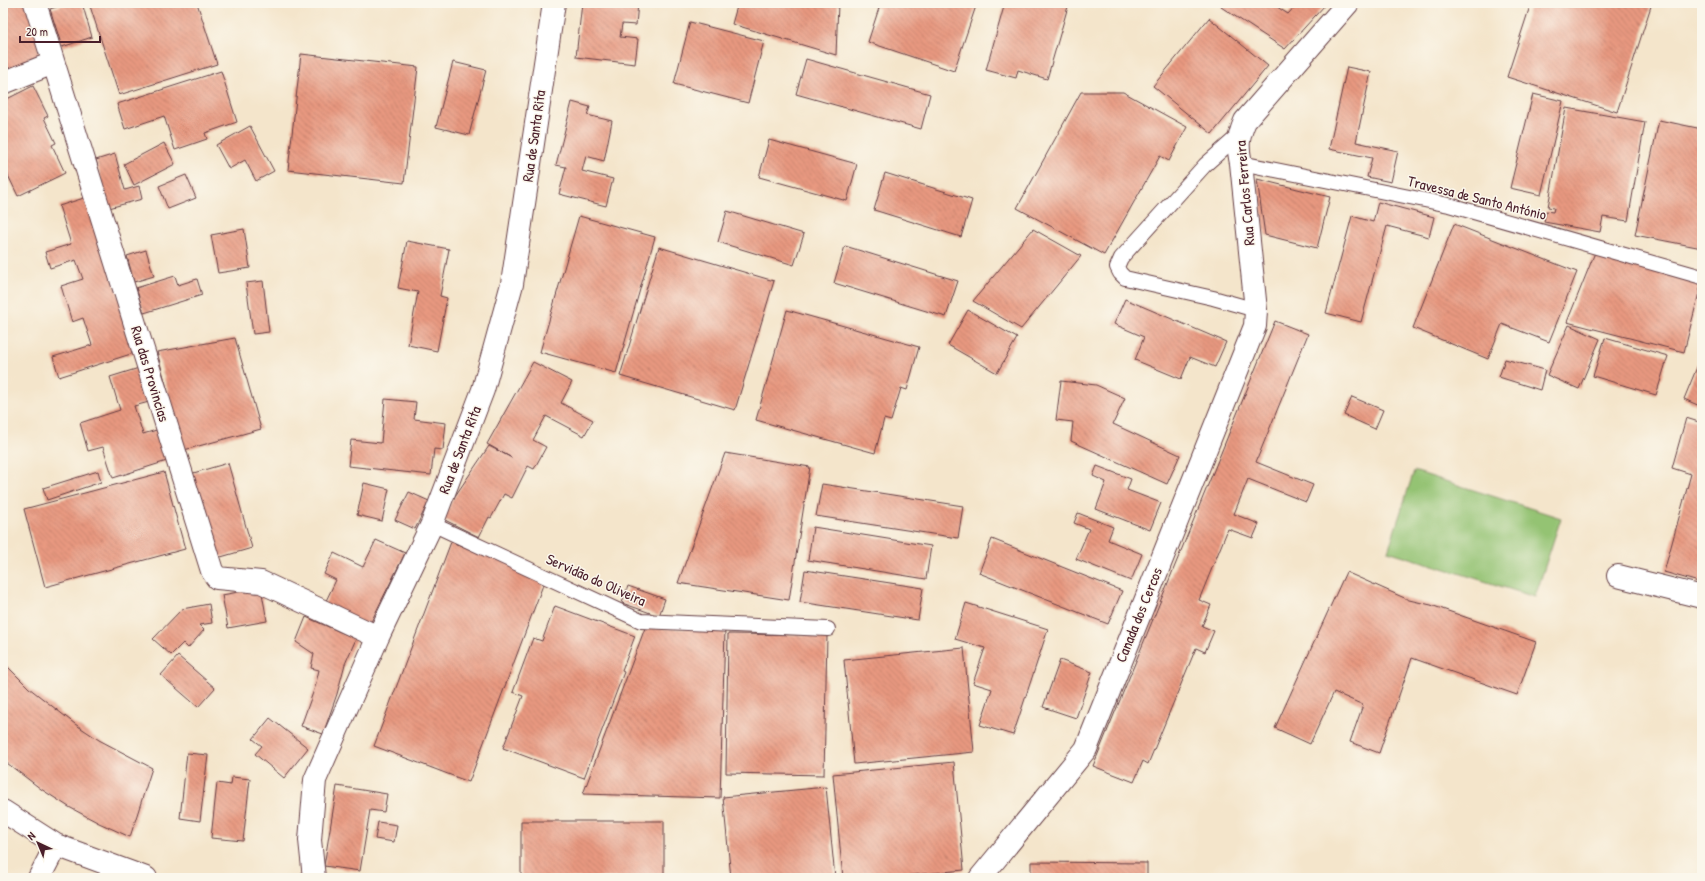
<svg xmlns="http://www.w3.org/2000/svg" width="1705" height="881" viewBox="0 0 1705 881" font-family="'Patrick Hand',sans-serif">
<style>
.green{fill:#94c373;stroke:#6f714f}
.building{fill:url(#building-back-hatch)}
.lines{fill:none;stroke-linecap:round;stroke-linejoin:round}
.lane-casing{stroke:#643d43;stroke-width:16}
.street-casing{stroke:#643d43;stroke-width:24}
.lane{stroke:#fff;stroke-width:14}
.street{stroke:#fff;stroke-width:22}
.labels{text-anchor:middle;stroke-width:3;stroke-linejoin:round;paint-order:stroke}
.street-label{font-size:15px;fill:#4a1f2b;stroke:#fbf7ec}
</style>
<defs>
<pattern id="building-back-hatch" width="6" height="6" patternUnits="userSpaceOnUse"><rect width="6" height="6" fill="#e89980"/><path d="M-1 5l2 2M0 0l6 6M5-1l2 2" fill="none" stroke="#be7c69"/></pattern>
</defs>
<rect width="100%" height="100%" fill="#fbf7ec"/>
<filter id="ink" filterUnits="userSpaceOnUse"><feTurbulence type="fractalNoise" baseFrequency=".025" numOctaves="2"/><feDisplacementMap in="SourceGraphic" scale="8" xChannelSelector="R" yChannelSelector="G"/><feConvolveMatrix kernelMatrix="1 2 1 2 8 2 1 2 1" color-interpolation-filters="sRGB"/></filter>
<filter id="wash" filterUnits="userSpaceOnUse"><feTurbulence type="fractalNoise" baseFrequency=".012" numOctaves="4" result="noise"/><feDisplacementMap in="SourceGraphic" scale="16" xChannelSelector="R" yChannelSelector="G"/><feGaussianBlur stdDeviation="0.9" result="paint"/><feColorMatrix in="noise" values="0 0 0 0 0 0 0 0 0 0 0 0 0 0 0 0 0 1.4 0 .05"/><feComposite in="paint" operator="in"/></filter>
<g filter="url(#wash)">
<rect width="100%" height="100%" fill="#f4e5cb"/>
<path class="green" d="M1414,471L1561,518L1535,597L1388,551Z"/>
<g id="blocks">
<path class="building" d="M3,3H28L41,59L3,72Z
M69,3H82L92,37L62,47L50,9Z
M89,3H197L217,64L119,95Z
M582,3H638L636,25L622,24L620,37L638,39L635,64L576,57Z
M738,3H838L836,55L732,24Z
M869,3H977L954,71L868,42L879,8L868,5Z
M1005,3H1069L1047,79L1018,70L1016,78L986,70Z
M1223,3H1271L1288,14L1298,3H1320L1325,5L1285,49L1221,7Z
M1531,3H1652L1617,112L1507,77Z
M1209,18L1268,66L1212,134L1153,86Z
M690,22L764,41L748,103L674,84Z
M301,54L418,67L404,183L288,170Z
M806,59L930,94L921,129L796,94Z
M453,62L486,70L469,135L436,127Z
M1347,67L1371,72L1356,142L1398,151L1391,182L1367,177L1372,158L1329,149Z
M221,71L237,122L205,133L207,139L175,150L164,116L125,129L117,104Z
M33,86L48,116L44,118L56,143L52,145L65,173L18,196L3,165V101Z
M1081,92H1123L1187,127L1169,161L1160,156L1104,255L1017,208Z
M1533,94L1563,101L1541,195L1510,188Z
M572,102L590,107L587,115L612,121L604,161L586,156L582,171L613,179L606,206L559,194L566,167L556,165Z
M1566,108L1645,122L1628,221L1603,217L1600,232L1544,222L1546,211L1553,212L1554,208L1548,207Z
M1659,120L1702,129V248L1635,235Z
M250,126L274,171L256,181L245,160L229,169L216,145Z
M769,140L857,164L847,201L759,177Z
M164,143L175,164L134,185L124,164Z
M115,154L125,190L139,186L142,199L109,208L96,160Z
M885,173L972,200L961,237L874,210Z
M186,175L196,198L168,209L159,186Z
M1257,179L1330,197L1317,248L1265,235Z
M87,197L137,352L59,377L53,357L92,345L83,318L72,322L61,286L83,279L76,260L50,268L45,252L71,244L59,206Z
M1378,202L1434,217L1429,237L1387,226L1361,322L1326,313L1352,216L1373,222Z
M727,211L804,234L794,265L718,242Z
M579,216L655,237L616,373L540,352Z
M1454,224L1577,272L1549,342L1502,324L1488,359L1413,328Z
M244,229L250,268L218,273L211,235Z
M1033,229L1081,256L1021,329L973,301Z
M407,241L449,249L440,296L447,298L437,351L408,345L418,292L398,288Z
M845,246L958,281L946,317L834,283Z
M659,247L774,281L735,410L620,376Z
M146,250L154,276L134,282L127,256Z
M1596,250L1702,281L1684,352L1567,322Z
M175,276L178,285L197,279L202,295L144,313L136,288Z
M263,281L269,332L253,334L246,283Z
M1125,299L1226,342L1215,367L1190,357L1181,379L1135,360L1144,337L1114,324Z
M787,310L919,347L907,390L901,388L891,421L884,419L875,453L756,420Z
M968,310L1017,338L997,373L948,345Z
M1275,321L1308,334L1256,462L1313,485L1306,502L1248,479L1234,514L1259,524L1253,538L1228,529L1199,600L1211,605L1202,626L1214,631L1205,652L1196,648L1148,764L1143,761L1134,782L1093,766Z
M1569,325L1600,339L1579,389L1547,375Z
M235,338L261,429L184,450L157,352Z
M1605,338L1668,356L1656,395L1593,376Z
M1702,355V407L1684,399Z
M1505,359L1545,370L1540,390L1499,377Z
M533,362L572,382L561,403L593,420L584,436L546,416L533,440L546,447L534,469L528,466L512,498L504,494L491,518L489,517L479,537L443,519L453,499L489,446L512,458L487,444Z
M139,368L149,402L134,406L143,434L160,429L170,460L113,478L103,447L88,451L80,423L120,410L110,377Z
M1061,381L1096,385L1125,398L1113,424L1180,455L1167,484L1071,441L1073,422L1056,420Z
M1352,397L1383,410L1375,429L1344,415Z
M385,399L416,402L414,419L446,423L443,450L434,449L431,475L348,466L351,440L381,443Z
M1686,418L1702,423V583L1664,572L1691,474L1672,468Z
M725,453L810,467L789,600L678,583Z
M228,463L252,548L214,559L190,474Z
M1097,466L1131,479L1127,490L1161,503L1150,530L1096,509L1106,482L1093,476Z
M98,471L101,482L47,500L43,488Z
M164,472L185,549L45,587L24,509Z
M364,483L389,489L382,521L357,515Z
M822,484L963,506L958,538L816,516Z
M409,492L429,501L415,529L395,520Z
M1078,513L1113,527L1108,540L1142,554L1131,581L1076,559L1089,529L1074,523Z
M813,527L931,546L926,579L808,560Z
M992,539L1122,591L1108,624L979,573Z
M376,540L405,553L369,626L324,605L336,580L324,574L334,553L363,567Z
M451,542L546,577L469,782L374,746Z
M805,570L923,588L918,620L800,602Z
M1346,572L1409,600L1431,605L1536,642L1517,695L1412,658L1379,753L1350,742L1363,705L1334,692L1310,744L1275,728Z
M628,586L665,599L659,616L622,603Z
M261,588L267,621L228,628L222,595Z
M966,603L1048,629L1013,735L980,725L992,689L973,683L985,648L955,639Z
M209,604L212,623L199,625L204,630L188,648L183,643L171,655L153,639L182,609Z
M555,606L635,636L622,671L624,672L584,778L503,748L523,696L513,692L533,638L542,641Z
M306,617L356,639L345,664L337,694L323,734L301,726L315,687L319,670L311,668L314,654L296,642Z
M645,628L725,630L720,798L583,794Z
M728,634L827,635L824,775L726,773Z
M964,648L974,752L854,764L844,660Z
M178,656L215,688L198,707L161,675Z
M1060,660L1092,672L1076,718L1043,707Z
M3,662L29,688L75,724L99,740L152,768L130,837L99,823L69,807L41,789L3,760Z
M270,718L308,748L284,778L255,754L262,746L253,739Z
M187,753L208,755L200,821L180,818Z
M954,762L964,870L883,878H843L833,774Z
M232,777L250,779L243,841L211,838L217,783L231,785Z
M337,786L387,794L384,812L370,810L360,871L324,866Z
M826,787L835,878H731L723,797Z
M521,821H664V878H521Z
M378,822L397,825L394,842L375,839Z
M1031,862L1147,863V878H1031Z"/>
</g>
</g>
<g filter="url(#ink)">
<use href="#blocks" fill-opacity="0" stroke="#643d43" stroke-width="1"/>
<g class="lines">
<defs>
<path id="lane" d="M1239,135L1205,165L1121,258L1117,267L1120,273L1125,278L1213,298L1256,310
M1241,163L1449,205L1702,277
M432,524L641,621L828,629"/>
<path id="street" d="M35,3L212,571L217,578L261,582L378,637
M3,83L53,63
M1618,576L1702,597
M3,811L56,845L146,878
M39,878L56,845
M314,878L310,840L315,780L378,637L432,524L483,390L512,284L554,3
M980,878L1086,749L1255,326L1256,310L1241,163C1237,145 1238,138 1245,121L1348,3"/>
</defs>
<use href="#lane" class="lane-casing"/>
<use href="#street" class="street-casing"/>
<use href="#lane" class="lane"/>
<use href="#street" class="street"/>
</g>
</g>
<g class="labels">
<g class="street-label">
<text transform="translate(534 136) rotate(-82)" y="5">Rua de Santa Rita</text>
<text transform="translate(1245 193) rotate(-95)" y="5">Rua Carlos Ferreira</text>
<text transform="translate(1477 198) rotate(14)" y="5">Travessa de Santo António</text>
<text transform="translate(150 374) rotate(73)" y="5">Rua das Provincias</text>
<text transform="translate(460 450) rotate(-69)" y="5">Rua de Santa Rita</text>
<text transform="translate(596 580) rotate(24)" y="5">Servidão do Oliveira</text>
<text transform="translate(1139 615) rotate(-68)" y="5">Canada dos Cercos</text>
</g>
</g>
<rect width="1705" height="881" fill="none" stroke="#fbf7ec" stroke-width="16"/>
<g transform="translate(38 843) rotate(316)" stroke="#fbf7ec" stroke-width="3" paint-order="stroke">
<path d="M0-3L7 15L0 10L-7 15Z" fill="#4a1f2b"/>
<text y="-6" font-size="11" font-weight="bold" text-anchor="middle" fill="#4a1f2b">N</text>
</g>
<path d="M20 36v6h80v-6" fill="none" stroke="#4a1f2b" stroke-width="2"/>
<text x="26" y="36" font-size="12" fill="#4a1f2b" stroke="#fbf7ec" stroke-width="3" paint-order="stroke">20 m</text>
</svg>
